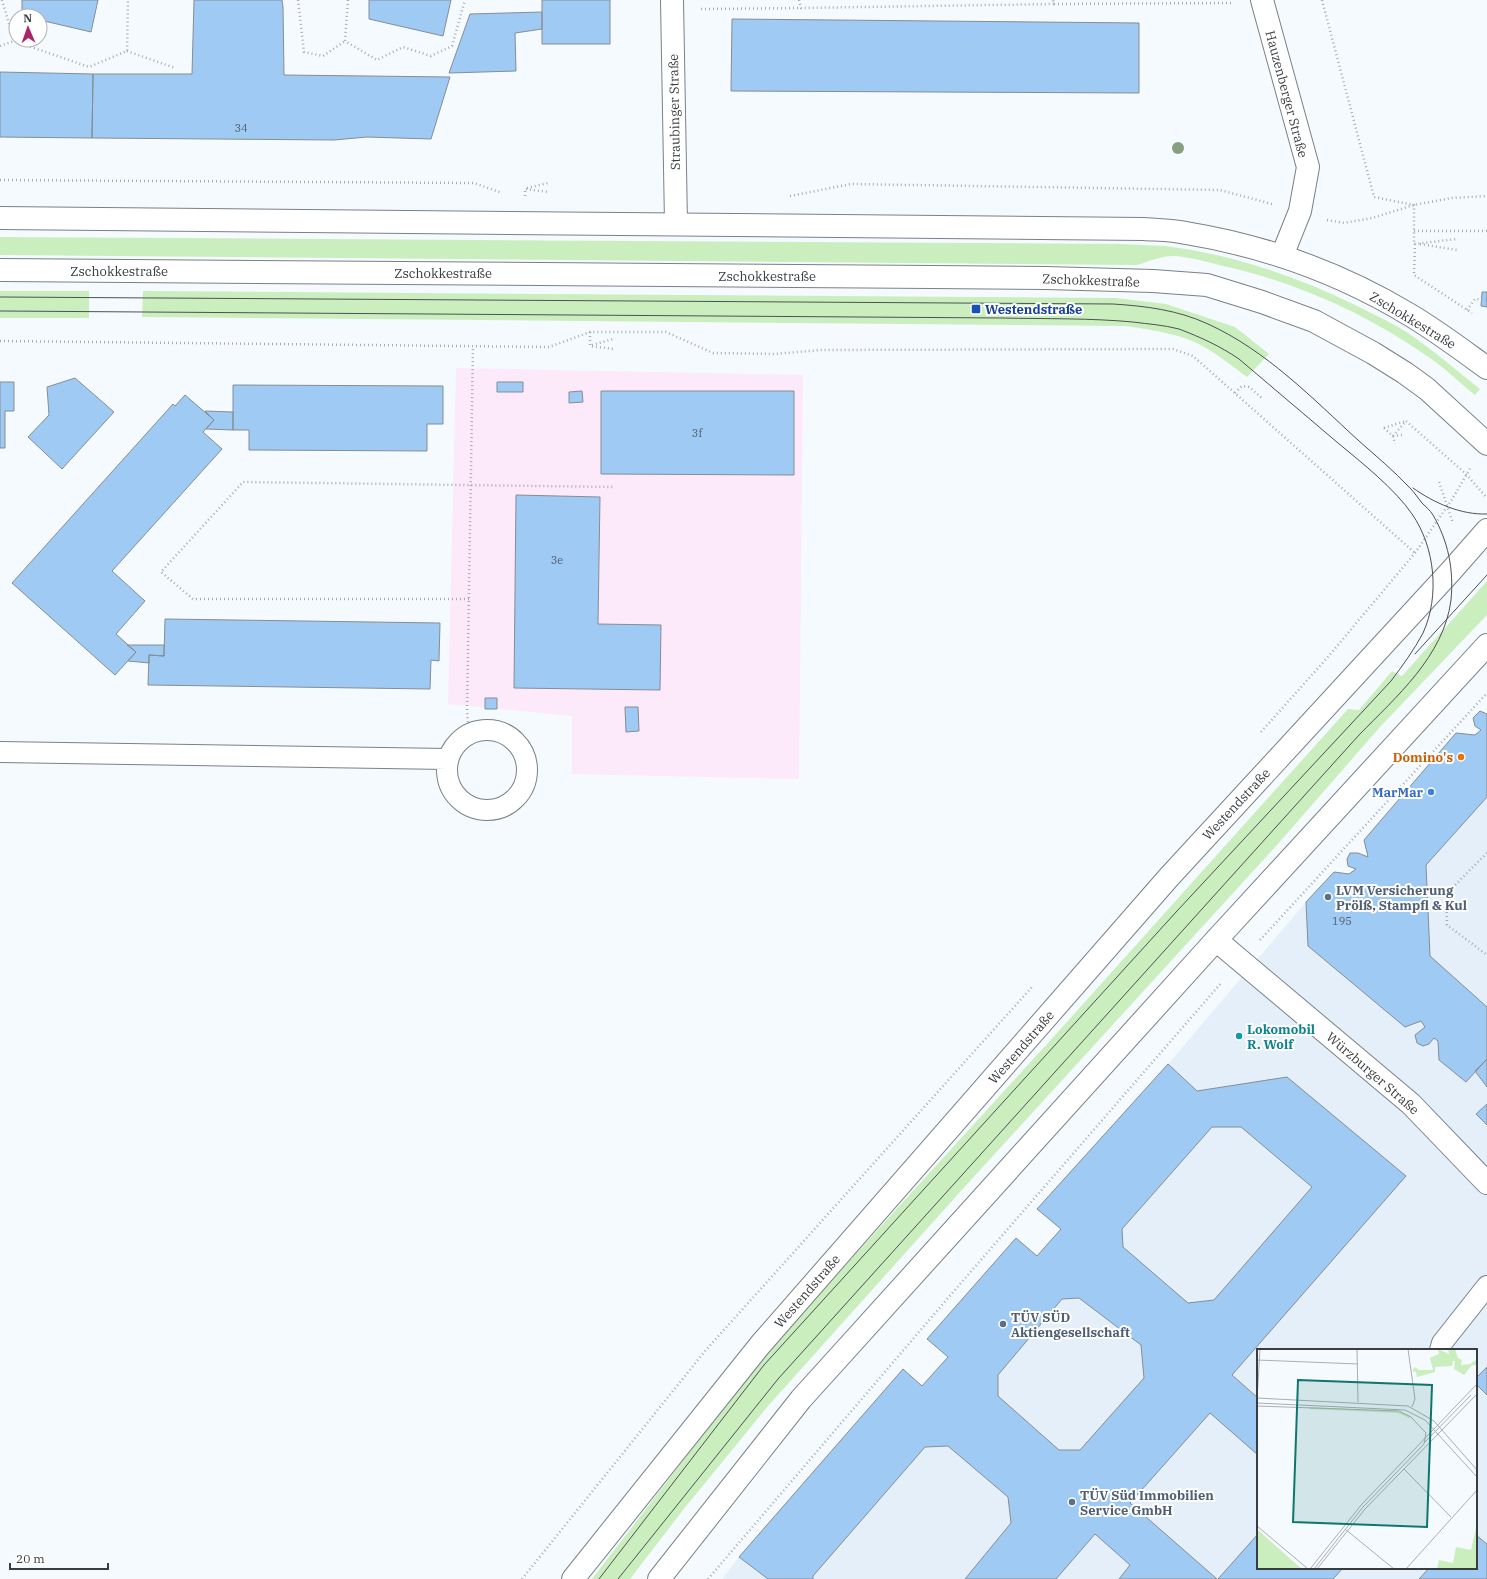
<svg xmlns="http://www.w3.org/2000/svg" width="1487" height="1579" viewBox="0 0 1487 1579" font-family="'IBM Plex Serif',serif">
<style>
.built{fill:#e5effa;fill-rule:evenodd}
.education{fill:#fce9f9}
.green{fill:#cbeebf}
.building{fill:#9ecaf4;stroke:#868d94;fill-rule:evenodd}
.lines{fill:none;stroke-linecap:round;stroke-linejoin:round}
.lane-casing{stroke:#798087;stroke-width:22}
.street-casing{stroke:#798087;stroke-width:24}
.secondary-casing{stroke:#798087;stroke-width:24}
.path{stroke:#a8acb0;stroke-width:2.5;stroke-dasharray:1 3;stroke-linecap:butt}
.lane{stroke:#fff;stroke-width:20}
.street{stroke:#fff;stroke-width:22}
.secondary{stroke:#fff;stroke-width:22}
.tram{stroke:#4d5154;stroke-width:1}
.tree{fill:#86a080}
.transit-dot{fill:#1a4fb4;stroke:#fff;stroke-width:1.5}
.food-dot{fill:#e8710a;stroke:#fff;stroke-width:1.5}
.shop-dot{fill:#3f7fe0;stroke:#fff;stroke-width:1.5}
.service-dot{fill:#5c6f8a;stroke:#fff;stroke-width:1.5}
.culture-dot{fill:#0f9aa8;stroke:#fff;stroke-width:1.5}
.labels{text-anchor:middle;stroke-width:4;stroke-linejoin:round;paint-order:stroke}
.number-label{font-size:11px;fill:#53606d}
.street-label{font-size:13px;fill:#3a3d40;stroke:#fff}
.transit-label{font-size:13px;font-weight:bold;fill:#164399;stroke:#fff;text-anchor:start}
.food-label{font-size:13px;font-weight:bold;fill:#c56008;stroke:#fff;text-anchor:end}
.shop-label{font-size:13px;font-weight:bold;fill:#366cbe;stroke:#fff;text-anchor:end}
.service-label{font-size:13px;font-weight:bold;fill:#4e5e75;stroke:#fff;text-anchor:start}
.culture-label{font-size:13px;font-weight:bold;fill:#0d838f;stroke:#fff;text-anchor:start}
.inset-road{fill:none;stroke:#aaaeb3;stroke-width:1}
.view{fill:#0f766e;fill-opacity:0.15;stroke:#0f766e;stroke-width:2}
.inset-edge{fill:none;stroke:#3a3d40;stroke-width:2}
</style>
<rect width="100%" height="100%" fill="#f5faff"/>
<path class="built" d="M1487,714V1579H722L739,1557L903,1369L922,1386L948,1357L927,1339L1016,1238L1037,1256L1061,1229L1037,1209L1168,1064L1306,902L1334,872L1349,874L1356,869L1348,866L1347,859L1350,853H1358L1368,856L1364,840L1456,733L1475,735L1481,730L1475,726L1473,718ZM1258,1350H1476V1568H1258Z"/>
<path class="education" d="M456,368L803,375L799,779L572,774V716L448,704Z"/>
<path class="green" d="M0,237L1120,244C1135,245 1150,245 1165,246C1231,254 1296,276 1355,305C1373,314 1391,322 1408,333C1433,350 1456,370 1480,389L1475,395C1460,383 1446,369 1430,358C1370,316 1303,285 1232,268C1214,264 1195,258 1176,256C1163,255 1149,261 1137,265L0,255Z
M0,291H89V318H0Z
M143,291L1116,298L1166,304L1235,327L1269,354L1247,377C1228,363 1209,347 1187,339C1167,332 1146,329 1126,326L142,317Z
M1487,581V615L1380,727L1277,845L960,1192L829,1338L768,1406L683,1510L630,1579H592L769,1349L1066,1023L1348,709L1359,710L1392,671L1402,676Z"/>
<path class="building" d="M22,0H98L91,32L40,20V16H22Z
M194,0H282L283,7L284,75L450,77L431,139L367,137L334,140L92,138L93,74H192Z
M369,0H451L443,36L369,19Z
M542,0H610V44H542Z
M542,12V29L515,33L516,71L449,73L470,14Z
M732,19L1139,23V93L731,91Z
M0,72L93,74L92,138L0,137Z
M1482,292H1487V307L1481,306Z
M75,378L114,412L62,469L28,437L49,415L47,387Z
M0,382H14V411H5V448H0Z
M497,382H523V392H497Z
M233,385L443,386V424H427V451L249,450V430H233Z
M582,391L583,402L569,403V392Z
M601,391H794V475L601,474Z
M185,395L214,420L203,432L222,449L112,571L145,601L116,634L136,652L115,675L12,583L173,404L175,406Z
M205,411L233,412V430L206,429L214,420Z
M516,495L600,497L598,624L661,625L660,690L514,688Z
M165,619L440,623L439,661L431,660L430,689L148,685L149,655L164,656Z
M127,645H164V656L149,655V663L128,661L136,652Z
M485,698H497V709H485Z
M625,707H638L639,731L626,732Z
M1480,711L1487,714V797L1426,865L1430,956L1487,1007V1059L1466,1082L1439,1060L1438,1041L1434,1038L1429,1044L1423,1046L1417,1043L1415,1035L1425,1027L1421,1021L1405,1027L1308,946L1306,902L1334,872L1349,874L1356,869L1348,866L1347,859L1350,853H1358L1368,857L1364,840L1456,733L1475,735L1481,730L1475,726L1473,718Z
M1487,1059V1087L1475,1071Z
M1168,1064L1197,1091L1287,1077L1406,1176L1232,1375L1258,1398V1455L1210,1413L1130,1503L1217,1579H1119L1130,1565L1095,1534L1056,1579H965L1011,1523L1008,1497L948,1446L925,1447L813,1576V1579H768L739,1557L903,1369L922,1386L948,1357L927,1339L1016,1238L1037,1256L1061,1229L1037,1209ZM1212,1127H1241L1312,1187L1214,1300L1188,1303L1123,1247L1122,1229ZM1079,1298L1141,1345L1144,1378L1080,1450H1059L998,1396V1375L1062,1299Z
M1487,1104V1125L1476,1114Z
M1487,1367V1395L1476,1384V1378Z
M1258,1534V1568H1343L1333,1579H1218Z
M1476,1535L1487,1544V1579H1419L1429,1568H1476Z"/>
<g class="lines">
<defs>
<path id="lane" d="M447 770a40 40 0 1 1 80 0a40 40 0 1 1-80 0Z
M0,752L448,759
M1440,1350L1442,1343L1487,1286"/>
<path id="street" d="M672,0L676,223
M1262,0L1308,167L1300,211L1282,256
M1216,940L1411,1104L1487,1183"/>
<path id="secondary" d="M0,218L1144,229C1158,230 1173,230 1186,233C1265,246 1342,274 1410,315C1437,331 1462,350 1487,368
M0,270L932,277L1046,278L1153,281L1207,285L1262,302L1314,321L1373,353L1405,373L1427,389L1487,444
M573,1579L760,1345L1169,877L1451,571L1487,530
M659,1579L801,1399L1216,940L1487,645"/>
</defs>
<use href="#lane" class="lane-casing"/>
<use href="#street" class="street-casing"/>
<use href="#secondary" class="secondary-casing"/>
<path class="path" d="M2,0L14,41
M298,0L304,52L323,56L345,41
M348,0L345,41L377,60L403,47L431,56L452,46L465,0
M799,0L801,8L1054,4L1053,0
M1322,0L1374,197L1414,205V244L1457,239
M1054,4L1234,3
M701,9L801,8
M0,46L14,41L89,67L127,51L128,0
M127,51L175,68
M0,180L474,183L502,193
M527,188L548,183
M525,196V189L548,192
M790,196L851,184L1220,190L1272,204
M1327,220L1344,223L1372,218L1414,205L1452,198L1487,196
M1414,231H1487
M1415,244L1414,275L1472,313
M1420,244L1457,250
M1467,310L1475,299L1487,300
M590,332V346L613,349
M0,341L549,347L590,332H666L713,353L774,354L821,350L1173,349L1193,356L1415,553
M592,345L613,339
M1235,393L1242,386L1249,387L1263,399
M1384,428L1405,421
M1384,428L1393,436L1395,444
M1393,436L1406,421L1466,474L1487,498
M1393,436L1402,435
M1439,482L1453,523
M469,599H193L161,572L243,482L614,487
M1261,732L1327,658L1415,553L1451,501L1471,467
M469,734L467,711L473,346
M1487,853L1446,894L1447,925L1487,955
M1260,940L1487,693
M522,1579L705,1351L1032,987
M708,1579L954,1291L1222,982"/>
<use href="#lane" class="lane"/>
<use href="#street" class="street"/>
<use href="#secondary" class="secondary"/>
<path class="tram" d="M0,297L1113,304C1145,306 1178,310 1208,324C1267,351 1312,398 1359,441C1376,456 1394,471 1410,488C1414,492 1418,498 1422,503C1426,507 1430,510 1433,515C1448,541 1454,569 1451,600C1444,656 1396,697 1359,735L778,1379L618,1579
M0,311L1002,318C1046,319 1090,318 1133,322C1148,324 1164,325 1179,329C1200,337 1220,346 1239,359C1272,387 1305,415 1338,443C1361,462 1395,489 1412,514C1435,547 1440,596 1423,633C1414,650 1403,665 1391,681L1177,911L764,1365L599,1579
M1413,488C1434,503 1461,515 1487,514
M1415,654L1487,575"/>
</g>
<circle class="tree" cx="1178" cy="148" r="6"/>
<rect class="transit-dot" x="971" y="304" width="10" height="10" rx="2"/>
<circle class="food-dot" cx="1461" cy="757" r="4"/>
<circle class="shop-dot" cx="1431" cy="792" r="4"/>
<g class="service-dot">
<circle cx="1328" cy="897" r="4"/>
<circle cx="1003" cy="1324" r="4"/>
<circle cx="1072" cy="1502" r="4"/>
</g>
<circle class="culture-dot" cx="1239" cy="1036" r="4"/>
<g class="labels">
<g class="number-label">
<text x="241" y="132">34</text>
<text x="697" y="437">3f</text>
<text x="557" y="564">3e</text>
<text x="1342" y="925">195</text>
</g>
<g class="street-label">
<text transform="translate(1287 94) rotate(75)" y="5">Hauzenberger Straße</text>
<text transform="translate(674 112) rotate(-91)" y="5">Straubinger Straße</text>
<text x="119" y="276">Zschokkestraße</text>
<text x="443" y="278">Zschokkestraße</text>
<text x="767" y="281">Zschokkestraße</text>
<text transform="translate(1091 280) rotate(2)" y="5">Zschokkestraße</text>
<text transform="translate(1413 320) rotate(31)" y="5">Zschokkestraße</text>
<text transform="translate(1236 804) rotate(-47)" y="5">Westendstraße</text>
<text transform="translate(1021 1047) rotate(-49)" y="5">Westendstraße</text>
<text transform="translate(1373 1073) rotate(41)" y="5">Würzburger Straße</text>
<text transform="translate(807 1291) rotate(-49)" y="5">Westendstraße</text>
</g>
<g class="transit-label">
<text x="985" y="314">Westendstraße</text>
</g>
<g class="food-label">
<text x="1453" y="762">Domino's</text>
</g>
<g class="shop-label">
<text x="1423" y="797">MarMar</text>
</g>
<g class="service-label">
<text x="1336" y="895">LVM Versicherung<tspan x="1336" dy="15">Prölß, Stampfl &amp; Kul</tspan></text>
<text x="1011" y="1322">TÜV SÜD<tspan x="1011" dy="15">Aktiengesellschaft</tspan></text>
<text x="1080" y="1500">TÜV Süd Immobilien<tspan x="1080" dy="15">Service GmbH</tspan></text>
</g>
<g class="culture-label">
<text x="1247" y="1034">Lokomobil<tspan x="1247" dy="15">R. Wolf</tspan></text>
</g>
</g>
<g transform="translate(1257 1349)">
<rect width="220" height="220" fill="#f5faff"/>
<path d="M181,0L192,5L191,0H198L201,9L205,11L204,16L213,15L220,10V16H215L207,26L197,20L198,12H196L195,17L178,18V23L160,28L159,23L155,22L158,18L162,21H176L173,9L182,5ZM52,58L140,62L154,67L152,69L141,64L52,60ZM220,174V220H180L182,211L196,214L199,198L214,201ZM0,180L29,206L45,220H0Z" fill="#cbeebf"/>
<path class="inset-road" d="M100,0L101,53M151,0L158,50L155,58M0,11L101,15M0,49L151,57L177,72L220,121M0,51L3,0M0,54L148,61L168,71L220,128M0,57L142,62L154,68L169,84L167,95L106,158L57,220M168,93L214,46M147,120L194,168M0,177L51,220M88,180L137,220M53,220L105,155L220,35M60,220L108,160L220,45M149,220L220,141"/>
<path class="view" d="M41,31L175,36L170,178L36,173Z"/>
<rect width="220" height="220" class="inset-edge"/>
</g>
<g transform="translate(28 28) rotate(358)"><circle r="19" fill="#ffffff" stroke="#b0b1b3"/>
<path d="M0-3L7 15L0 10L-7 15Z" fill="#ab2368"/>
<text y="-6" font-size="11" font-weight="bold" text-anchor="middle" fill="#3a3d40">N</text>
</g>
<path d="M10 1563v6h98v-6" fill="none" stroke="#3a3d40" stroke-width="2"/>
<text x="16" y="1563" font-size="12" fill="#3a3d40" stroke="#ffffff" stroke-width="3" paint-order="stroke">20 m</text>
</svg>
